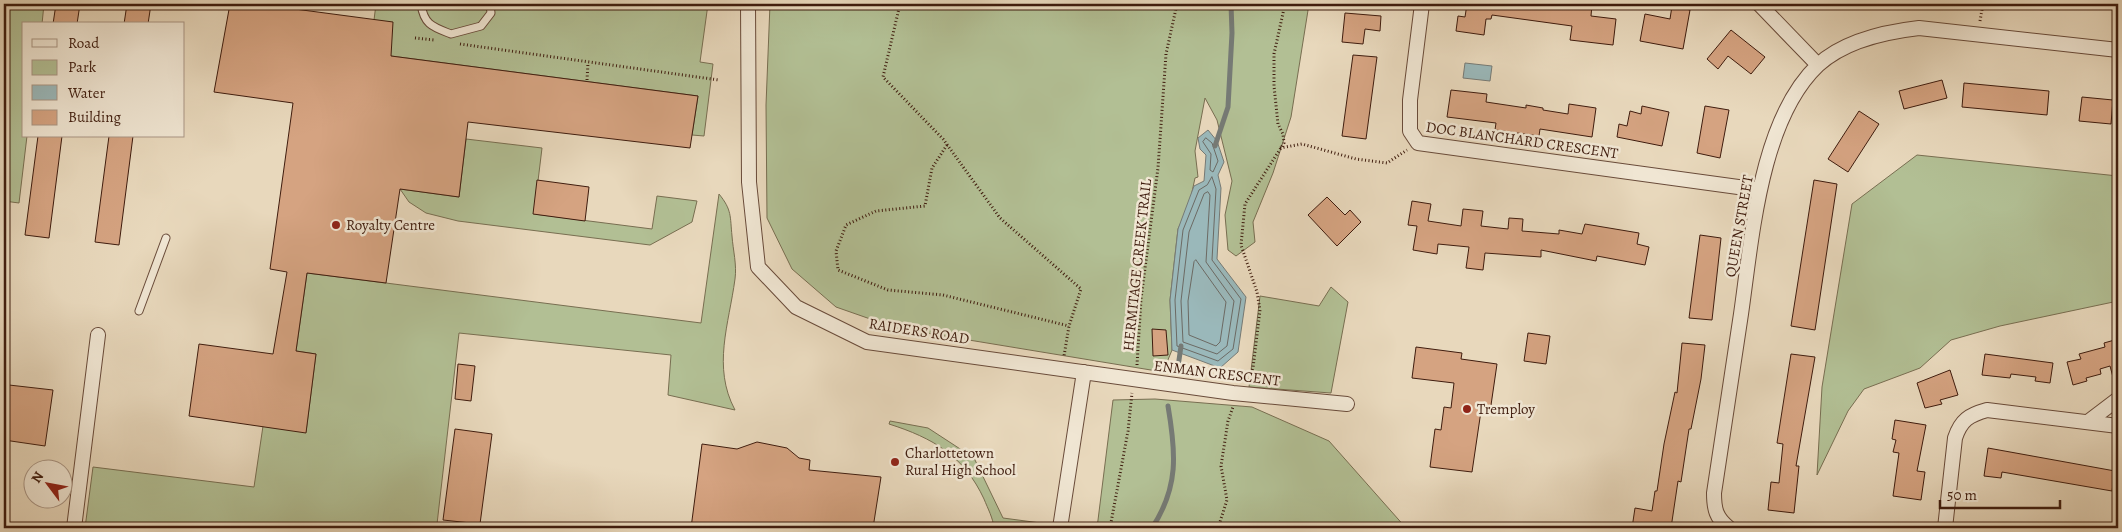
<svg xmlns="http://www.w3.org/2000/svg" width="2122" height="532" viewBox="0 0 2122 532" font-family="Alegreya,serif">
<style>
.green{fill:#b2bf94;stroke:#786e51}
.water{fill:#9ab8ba;stroke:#767a75}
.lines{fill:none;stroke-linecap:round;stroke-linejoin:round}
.shore{stroke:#6c6a64;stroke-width:1}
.stream{stroke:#767a75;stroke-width:5}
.building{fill:#d5a381;stroke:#3f1c0e}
.service-casing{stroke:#694b3a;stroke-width:9}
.minor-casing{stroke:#694b3a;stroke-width:16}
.path{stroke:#3f1c0e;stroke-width:3;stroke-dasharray:1 2.5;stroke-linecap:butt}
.service{stroke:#f0e6d3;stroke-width:7}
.minor{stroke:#f0e6d3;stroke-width:14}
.poi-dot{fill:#8f2418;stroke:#f0e6d3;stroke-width:2}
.labels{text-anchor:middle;stroke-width:5;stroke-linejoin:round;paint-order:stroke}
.street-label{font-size:15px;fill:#3f1c0e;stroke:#f0e6d3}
.poi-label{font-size:15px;fill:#3f1c0e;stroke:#f0e6d3;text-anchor:start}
</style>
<rect width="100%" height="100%" fill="#e8d8bc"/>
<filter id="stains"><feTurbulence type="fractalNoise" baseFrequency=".004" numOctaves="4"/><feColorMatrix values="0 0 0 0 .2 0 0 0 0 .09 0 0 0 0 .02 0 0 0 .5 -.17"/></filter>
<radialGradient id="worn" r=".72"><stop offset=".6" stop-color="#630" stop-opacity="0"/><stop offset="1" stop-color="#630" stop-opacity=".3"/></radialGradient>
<path class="green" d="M4,4H44L42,24H24V136H27L19,203L4,201Z
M376,4H708L700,62L713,64L704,136L692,135L698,96L391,56L374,20Z
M770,4H1309L1291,117L1273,173L1253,222L1255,242L1236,256L1228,250L1225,215L1232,181L1217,120L1205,98L1195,151L1198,177L1195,178L1189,206L1178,229L1170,300L1172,350L1163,372L896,328L836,307L792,269L767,218L766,105Z
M466,139L542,148L534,214L652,229L657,196L697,201L692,222L650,245L458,221L426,213L409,202L400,189L459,197Z
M1917,155L2118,176V301L2000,326L1951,340L1920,368L1864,389L1848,411L1817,475L1822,387L1852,204Z
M719,194C732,210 730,216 732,236C733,250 737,265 735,279C729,324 712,367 735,410L668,395L671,355L459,333L437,524L471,528H85L93,467L254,487L263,426L306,432L316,354L296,351L307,273L701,323Z
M1331,287L1348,302L1331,393L1249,387L1260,296L1319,306Z
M1155,399L1252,407L1329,441L1406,528H1097L1113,400Z
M890,421L928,428L974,458L1003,518L1048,524L1047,528H994C993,518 988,509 984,499C964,456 933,438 889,424Z"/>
<path class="water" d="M1465,63L1492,66L1490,81L1463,78Z
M1208,130L1217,141L1224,162L1218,175L1221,188L1217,259L1246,297L1238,352L1220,368L1172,350L1170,300L1178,229L1194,186L1204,181L1206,155L1200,149L1198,138Z"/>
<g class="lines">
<path class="shore" d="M1206,138L1212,143L1218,161L1213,172L1210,170L1211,154L1203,142Z
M1212,177L1216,189L1212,260L1241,299L1233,349L1218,361L1177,346L1175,300L1183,230L1199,190L1207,185Z
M1208,192L1210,195L1206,262L1234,301L1227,346L1217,354L1183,342L1181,301L1189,232L1204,194Z
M1196,260L1226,302L1220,342L1216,346L1189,335L1188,301L1194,262Z"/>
<path class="stream" d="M1215,146L1228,107L1232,33L1231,4
M1178,367L1181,346
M1152,528C1179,487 1176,453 1168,406"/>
</g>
<path class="building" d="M56,4H80L77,24H53Z
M127,4H151L148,24H124Z
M230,4H257L393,22L391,56L698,96L690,148L468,122L459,197L400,189L386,283L307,273L296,351L316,354L306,433L189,416L199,344L273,354L287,272L270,269L293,103L214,92Z
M1467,4H1592L1591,16L1616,19L1613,45L1570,40L1572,26L1492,15L1491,19H1486L1484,35L1456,31L1458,16L1465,17Z
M1672,6L1690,10L1683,49L1640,41L1645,14L1670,19Z
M1345,13L1381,16L1380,31L1365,29L1363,44L1342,42Z
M1731,30L1765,57L1751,74L1728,56L1718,69L1707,59Z
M1353,55L1377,57L1366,139L1342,136Z
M1942,80L1947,98L1904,109L1899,91Z
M1964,83L2049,91L2047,115L1962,107Z
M1451,90L1487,94L1486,102L1526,108V105L1543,108V110L1568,114L1569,104L1596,108L1592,137L1540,129L1539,136L1495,130L1496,123L1447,117Z
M2082,97L2113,100L2111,124L2079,121Z
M1642,106L1669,112L1662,146L1617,137L1619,124L1627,126L1630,111L1641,114Z
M1705,106L1729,110L1720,158L1697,153Z
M1859,111L1879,124L1848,172L1828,159Z
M38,136H62L49,238L25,235Z
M109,136H133L119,245L95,242Z
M537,180L589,187L585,221L533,214Z
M1814,180L1837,184L1815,330L1791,326Z
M1327,197L1345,215L1350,210L1361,222L1337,246L1308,215Z
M1412,201L1431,204L1428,221L1461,226L1463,209L1483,211L1481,226L1508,229L1509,218L1523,219L1522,231L1559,234V230L1582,234L1585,224L1639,233L1637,244L1649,247L1645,265L1597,256L1596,261L1541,250V257L1485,253L1483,270L1466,268L1469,247L1438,244L1437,254L1413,250L1417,226L1408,225Z
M1700,235L1721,238L1712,320L1689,318Z
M1152,329L1166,330L1168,355L1153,356Z
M1528,333L1550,336L1546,364L1524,361Z
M2118,339V381H2114L2110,366L2100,369L2101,374L2086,378L2087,381L2073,385L2067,362L2081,359L2079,354L2105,347L2104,343Z
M1682,343L1705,345L1701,379L1691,429H1689L1681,482L1678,481L1671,528H1632L1635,508L1652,511L1655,491H1657L1664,444L1675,392L1677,393Z
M1416,347L1462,353L1461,359L1497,364L1490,412L1481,411L1472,472L1430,467L1435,429L1441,430L1444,407L1451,408L1454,383L1412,378Z
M1791,354L1815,357L1796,466H1799L1794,513L1768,510L1771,482L1779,483L1783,444L1777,443Z
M1985,354L2053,363L2050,383L2035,381L2036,377L2011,374L2010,378L1982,375Z
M458,364L475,366L471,401L455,399Z
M1950,370L1958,395L1940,400L1942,404L1925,408L1917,383Z
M9,385L53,390L45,446L4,440Z
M1895,420L1926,425L1917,471L1925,472L1921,500L1893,496L1899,453L1893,452L1896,440L1892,439Z
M455,429L492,434L480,524L443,520Z
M757,442L787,448L799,458L810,460L809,470L881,477L873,528H691L702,444L737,449Z
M1988,448L2115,471L2112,491L2002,472L2001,478L1984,476Z"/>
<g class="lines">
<defs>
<path id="service" d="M421,4C424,25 433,27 451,34L481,26L491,13L490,4
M139,311L166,238"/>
<path id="minor" d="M748,4L749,182L758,267L796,307L867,342L1233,393L1347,404
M1422,4L1410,100V131L1418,143L1760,190
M1759,4L1818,65
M2089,421L2118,399
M74,528L98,335
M1060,528L1084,372
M1729,528C1716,518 1714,509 1714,493C1723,433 1732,373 1741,314C1752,238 1760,120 1818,65C1844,41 1884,32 1919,28L2118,50
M1945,528L1955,438C1961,420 1969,415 1987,410L2118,426"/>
</defs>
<use href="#service" class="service-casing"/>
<use href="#minor" class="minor-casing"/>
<path class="path" d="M900,4L883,77L943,139L1000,218L1081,289L1069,326L1064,356
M1980,21L1983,4
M415,38L434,40
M460,44L719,80
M587,80L588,63
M947,145L932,168L925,206L876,211L846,225L836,251L838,270L888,290L943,295L1069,326
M1280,148L1302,144L1356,159L1387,163L1407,150
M1137,365L1141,299L1158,168L1166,54L1177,4
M1249,380L1253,368L1260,310L1257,292L1241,245L1245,204L1284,143L1283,134L1278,124L1274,86V54L1285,4
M1110,528L1128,431L1132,393
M1218,528L1227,500L1221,466L1228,421L1233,407"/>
<use href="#service" class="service"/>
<use href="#minor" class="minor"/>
</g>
<g class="poi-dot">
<circle cx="336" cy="225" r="5"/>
<circle cx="1467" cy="409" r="5"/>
<circle cx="895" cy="462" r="5"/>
</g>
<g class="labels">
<g class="street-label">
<text transform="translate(1522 140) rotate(8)" y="5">DOC BLANCHARD CRESCENT</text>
<text transform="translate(1739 226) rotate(-80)" y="5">QUEEN STREET</text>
<text transform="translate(1137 265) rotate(-84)" y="5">HERMITAGE CREEK TRAIL</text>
<text transform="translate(919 331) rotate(9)" y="5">RAIDERS ROAD</text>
<text transform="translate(1217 373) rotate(7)" y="5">ENMAN CRESCENT</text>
</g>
<g class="poi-label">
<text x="346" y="230">Royalty Centre</text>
<text x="1477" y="414">Tremploy</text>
<text x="905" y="458">Charlottetown<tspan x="905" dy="17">Rural High School</tspan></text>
</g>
</g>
<rect width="2122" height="532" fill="none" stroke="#e8d8bc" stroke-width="20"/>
<rect x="5" y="5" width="2112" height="522" fill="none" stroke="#3f1c0e" stroke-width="2.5"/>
<rect x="10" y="10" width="2102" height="512" fill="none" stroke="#3f1c0e"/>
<rect x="22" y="22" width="162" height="115" fill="#f0e6d3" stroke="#a99584"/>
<rect x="32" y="39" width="25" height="8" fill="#f0e6d3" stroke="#a99584"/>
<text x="68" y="48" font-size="15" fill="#3f1c0e">Road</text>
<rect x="32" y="60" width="25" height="15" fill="#b2bf94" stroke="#a99584"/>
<text x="68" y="72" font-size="15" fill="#3f1c0e">Park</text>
<rect x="32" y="85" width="25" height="15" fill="#9ab8ba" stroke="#a99584"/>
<text x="68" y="98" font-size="15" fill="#3f1c0e">Water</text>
<rect x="32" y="110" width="25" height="15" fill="#d5a381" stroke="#a99584"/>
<text x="68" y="122" font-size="15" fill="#3f1c0e">Building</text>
<g transform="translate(48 484) rotate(302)"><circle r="24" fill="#f0e6d3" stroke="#a99584"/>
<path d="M0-4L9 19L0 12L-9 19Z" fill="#8f2418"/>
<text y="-8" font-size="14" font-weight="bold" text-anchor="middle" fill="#3f1c0e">N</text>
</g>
<path d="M1940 500v8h120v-8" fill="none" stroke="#3f1c0e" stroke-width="2.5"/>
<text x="1947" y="500" font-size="15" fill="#3f1c0e" stroke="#f0e6d3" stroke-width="4" paint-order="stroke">50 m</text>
<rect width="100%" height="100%" filter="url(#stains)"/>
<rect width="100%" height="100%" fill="url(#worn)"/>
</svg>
